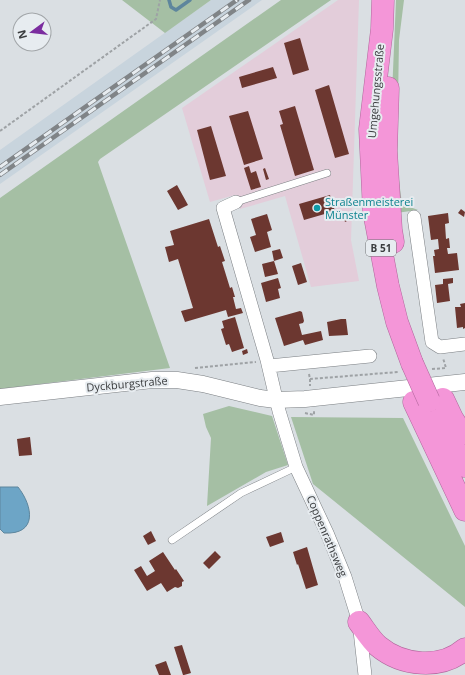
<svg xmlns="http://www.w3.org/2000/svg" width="465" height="675" viewBox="0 0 465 675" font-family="'Open Sans',sans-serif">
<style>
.built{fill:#c8d4dd}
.industrial{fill:#e3cdda}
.green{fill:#a5bfa4}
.water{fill:#6da5c6;stroke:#5e869d}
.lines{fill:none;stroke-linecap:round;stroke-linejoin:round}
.stream{stroke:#5e869d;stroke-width:3.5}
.building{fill:#6c3730}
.service-casing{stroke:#7a7e82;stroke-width:8}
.minor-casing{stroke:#7a7e82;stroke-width:14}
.tertiary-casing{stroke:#7a7e82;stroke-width:17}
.trunk-casing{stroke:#b1669c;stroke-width:23}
.path{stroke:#9ea2a5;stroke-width:2;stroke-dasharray:3 2;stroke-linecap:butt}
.service{stroke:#fff;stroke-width:7}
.minor{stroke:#fff;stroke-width:13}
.tertiary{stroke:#fff;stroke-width:16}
.trunk{stroke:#f496d8;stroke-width:22}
.rail-casing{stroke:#808487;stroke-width:4.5}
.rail{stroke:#e7ecf0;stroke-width:3;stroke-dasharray:9;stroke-linecap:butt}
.trunk-bridge-casing{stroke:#b1669c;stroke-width:23;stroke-linecap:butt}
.trunk-bridge{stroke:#f496d8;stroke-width:22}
.culture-dot{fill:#0f9aa8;stroke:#e7ecf0;stroke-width:1.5}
.labels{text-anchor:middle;stroke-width:4;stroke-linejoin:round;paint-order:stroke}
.shield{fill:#e7ecf0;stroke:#6e7173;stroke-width:1}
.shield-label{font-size:10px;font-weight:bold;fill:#3a3c3e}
.street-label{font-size:11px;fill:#3a3c3e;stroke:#e7ecf0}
.culture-label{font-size:11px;fill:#0d838f;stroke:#e7ecf0;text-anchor:start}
</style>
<rect width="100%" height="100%" fill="#dadfe3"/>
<path class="built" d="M211,0H262L0,184V150Z"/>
<path class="industrial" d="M338,0H359L351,240L359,281L311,287L285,196L240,209L235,195L210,202L182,108Z"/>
<path class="green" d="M122,0H211L165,33Z
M281,0H331L100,159L98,162L170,368L0,389V198Z
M396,0H404L399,40L397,165L402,204L418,210L396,213L389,165Z
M229,406L272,416L288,465L266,472L207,506L211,438L206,427L203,414Z
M291,417L403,418L465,546V607L313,484Z"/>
<path class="water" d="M0,487H18C33,506 38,535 4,533L0,529Z"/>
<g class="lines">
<path class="stream" d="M169,0L171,7L176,10L190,0"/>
</g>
<path class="building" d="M300,38L309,70L293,75L284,43Z
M273,67L277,78L242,88L239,77Z
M329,85L349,154L335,158L315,90Z
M295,106L314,170L295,176L280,125L283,124L279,111Z
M248,111L263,159L244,165L229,116Z
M211,126L226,176L210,180L197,130Z
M249,166L251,173L256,171L261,187L251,190L244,168Z
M265,168L269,179L266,180L263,169Z
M177,185L188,205L178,210L167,191Z
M330,195L335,211L304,220L299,204Z
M461,209L465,212L464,217L458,213Z
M448,213L449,223L445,224L446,239L449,238L450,248H447L448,254L457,253L459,270L435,273L433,256H435L434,250L439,249L438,239L431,240L428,216Z
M267,214L272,230L267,232L271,247L255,252L250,237L256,235L251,219Z
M347,214L349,220L345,222L343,216Z
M209,219L218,247L220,246L225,261L222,262L230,288L232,287L235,297H233L236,309L241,308L243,313L228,317L226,310L185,322L181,311L193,308L178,259L169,262L165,247L174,245L170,231Z
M280,249L283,258L274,261L272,251Z
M274,261L278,274L265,277L262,264Z
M301,263L307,282L298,285L292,266Z
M278,278L281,288L278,289L280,298L266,302L261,283Z
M453,278V283L448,284L450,301L437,303L435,285L443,284V279Z
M465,303V328L463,329V327L457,328L455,307H461L460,304Z
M300,311L302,312L304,321L303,323L299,324L302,335L321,331L323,340L305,345L303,340L284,346L275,318Z
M235,317L244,348L232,352L229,344L226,345L221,329L224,328L222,321Z
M341,319H346L348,335L329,336L327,322Z
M247,349L248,353L243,355L242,351Z
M30,437L32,455L19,456L17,439Z
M151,531L156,541L148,545L143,536Z
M281,532L284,542L270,547L266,537Z
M307,547L318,585L306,589L298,564L297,565L293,552Z
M215,551L221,557L209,569L203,563Z
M163,552L175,570L176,569L184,581L182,582V586L178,588L175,587L167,592L161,583L147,591L134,570L141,566L147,576L155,571L149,561Z
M182,645L191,673L184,675H183L174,647Z
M166,661L171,675H159L155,665Z"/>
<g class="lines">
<defs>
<path id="service" d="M236,202L327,173
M172,540L241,493L296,467"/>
<path id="minor" d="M236,202L223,208L267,360L279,411L296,467L327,533L345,577L359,622L365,675
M414,217L432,342L440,347L465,344
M269,366L370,356"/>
<path id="tertiary" d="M0,397L152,380H177L203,384L260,398L276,400L305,399L465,382"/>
<path id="trunk" d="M383,0L382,29L370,129L374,212L388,286L397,322L412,363
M388,88L386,151L391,230L393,242
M443,399L452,418L462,434
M414,402L465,510
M438,420L465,466
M359,622C365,630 371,640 378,646C402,666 441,670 465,649"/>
</defs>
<use href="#service" class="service-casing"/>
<use href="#minor" class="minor-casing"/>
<use href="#tertiary" class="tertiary-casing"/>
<use href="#trunk" class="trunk-casing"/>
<path class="path" d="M0,131L156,19L160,0
M195,368L256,362
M432,369L446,368L443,358
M309,374L310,379L398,372
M310,379V386
M305,413L314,415V410"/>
<use href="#service" class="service"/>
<use href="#minor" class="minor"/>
<use href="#tertiary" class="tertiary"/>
<use href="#trunk" class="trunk"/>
<defs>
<path id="rail" d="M0,167L237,0
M0,175L249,0"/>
</defs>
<use href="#rail" class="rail-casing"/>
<use href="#rail" class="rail"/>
<defs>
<path id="trunk-bridge" d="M412,363L429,401"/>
</defs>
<use href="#trunk-bridge" class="trunk-bridge-casing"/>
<use href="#trunk-bridge" class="trunk-bridge"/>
</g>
<circle class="culture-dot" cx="317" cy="208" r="4"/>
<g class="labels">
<rect class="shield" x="366" y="240" width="30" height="16" rx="3"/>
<g class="shield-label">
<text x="381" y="252">B 51</text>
</g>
<g class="street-label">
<text transform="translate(376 91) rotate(-85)" y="4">Umgehungsstraße</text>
<text transform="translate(127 384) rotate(-5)" y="4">Dyckburgstraße</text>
<text transform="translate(327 536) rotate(67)" y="4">Coppenrathsweg</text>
</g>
<g class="culture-label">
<text x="325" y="206">Straßenmeisterei<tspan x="325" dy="13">Münster</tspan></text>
</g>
</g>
<g transform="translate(32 32) rotate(255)"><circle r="19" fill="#e7ecf0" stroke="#a2a6a9"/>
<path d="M0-3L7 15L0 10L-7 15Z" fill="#7b2d9f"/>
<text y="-6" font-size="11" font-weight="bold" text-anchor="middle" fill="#3a3c3e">N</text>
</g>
</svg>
